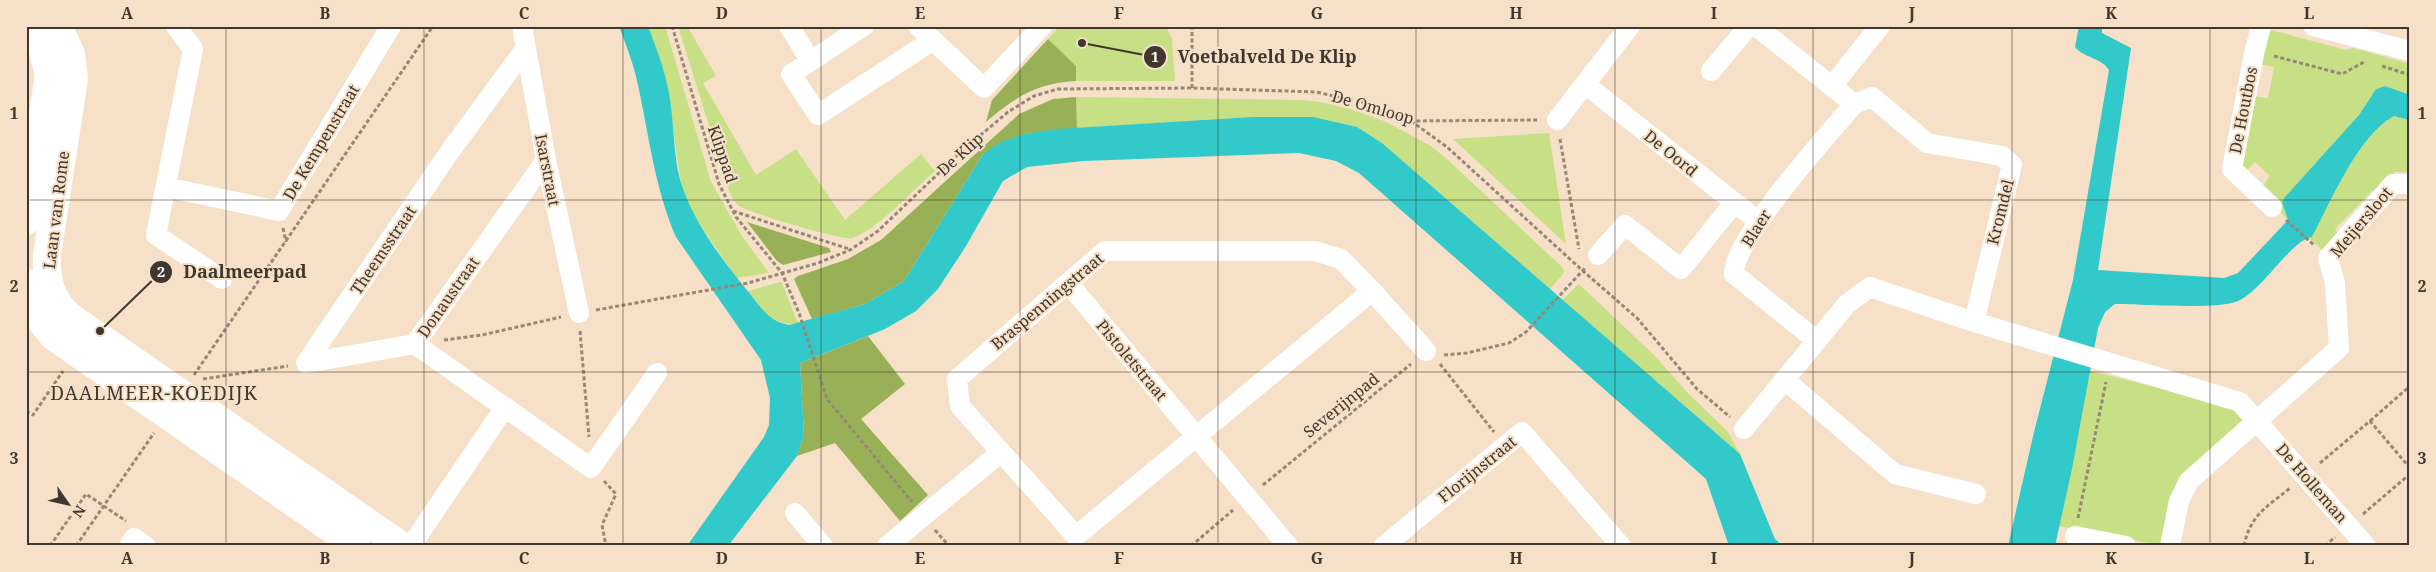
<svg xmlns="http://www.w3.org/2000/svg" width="2436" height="572" viewBox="0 0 2436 572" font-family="'Noto Serif',serif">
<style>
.green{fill:#c7e085}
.forest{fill:#99b156}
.water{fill:#32c9ca}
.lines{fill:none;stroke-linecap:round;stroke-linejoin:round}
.path{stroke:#968877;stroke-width:3;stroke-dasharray:4 2.5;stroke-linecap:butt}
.street{stroke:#fff;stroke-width:20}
.secondary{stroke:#fff;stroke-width:28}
.grid{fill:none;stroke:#40382e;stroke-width:1;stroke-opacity:0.55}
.labels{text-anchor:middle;stroke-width:4;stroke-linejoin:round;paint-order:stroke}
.street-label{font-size:16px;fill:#40382e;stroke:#f6e0c8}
.quarter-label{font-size:19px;letter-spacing:1px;fill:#40382e;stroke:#f6e0c8}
.leader{fill:none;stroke:#40382e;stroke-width:2}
.callout-dot{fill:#40382e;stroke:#f6e0c8;stroke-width:2}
.mark-label{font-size:15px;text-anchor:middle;font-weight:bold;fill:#fff}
.callout-label{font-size:18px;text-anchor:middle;font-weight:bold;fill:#40382e;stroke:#f6e0c8;stroke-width:4;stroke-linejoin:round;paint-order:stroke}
.neatline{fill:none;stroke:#40382e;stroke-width:2}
.grid-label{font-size:16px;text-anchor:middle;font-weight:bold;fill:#40382e}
</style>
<rect width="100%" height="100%" fill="#f6e0c8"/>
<path class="green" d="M648,26H665L711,182L742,236L769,273L737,278L695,218L681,185L667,84Z
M678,26H687L716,76L703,83L756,175L796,149L845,220L921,154L935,171C915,188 875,232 852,238C842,241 746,212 738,205C730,198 727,184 724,174Z
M1060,26H1166L1172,39L1175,81H1076V66L1048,39Z
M2267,29L2346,50L2353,48L2410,64V95L2385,86L2376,89L2359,115L2282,202L2288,220L2260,190L2270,176L2255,162L2244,173L2241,168L2254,96L2268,98L2274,67L2259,64Z
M1076,97L1301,100L1320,102L1350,109L1384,121L1431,146L1448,160L1562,267L1564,273L1550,289L1382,143L1357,127L1252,117L1077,128Z
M2394,116L2410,120V172H2395L2377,193L2372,191L2335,229L2338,234L2322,250L2308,237H2312C2330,202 2360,134 2394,116Z
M1549,133L1566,244L1453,139Z
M780,282L782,283L798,323C772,328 763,309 748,291Z
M1579,284L1654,355L1687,392L1728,432L1740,454L1562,300Z
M2090,371L2228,405L2246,424L2183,477L2165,546L2059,526Z"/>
<path class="forest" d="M1048,39L1076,66V81C1037,83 1015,97 986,122L992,100Z
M1076,97L1077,128L1024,134L983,154L904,281L865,304L812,319L794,279L798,276L848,259L881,240L1019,114L1053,99Z
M747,222L829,248L831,252L783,265L777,261Z
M868,336L905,384L861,419L928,495L900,521L835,443L797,456L804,435L800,363Z"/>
<path class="water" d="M619,26H648C655,45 663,65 667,84C675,116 672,156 682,186C695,224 721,258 746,289C759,304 768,322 789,325L865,304L904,281L983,154L1001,142L1024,134L1057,129L1252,117H1313L1357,127L1382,143L1740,454L1775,539L1783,546H1729L1706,479L1359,173L1336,161L1299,153L1084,161L1027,167L1003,181L966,246L938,289L916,311L885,329L800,363L804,435L797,456L728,546H687L764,437L769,425L770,398L761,360L676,237C655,189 649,136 638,85C634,65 626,45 619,26Z
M2079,26H2102V33L2131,48L2098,270L2224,278L2238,273L2288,220L2282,202L2285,197L2359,115L2376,89L2385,86L2410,95V120L2394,116C2359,134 2330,203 2312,237C2291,240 2264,289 2238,301C2218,310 2140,304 2115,304L2105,312L2098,328L2072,469L2055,546H2008L2034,432L2073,280L2109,70C2102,58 2084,58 2075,47Z"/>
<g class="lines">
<path class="path" d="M672,26L719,184L736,217L782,273L799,313L827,399L912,502
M2274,56L2342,74L2366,61
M2382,66L2410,75
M1192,88V26
M1411,121L1447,147L1583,271L1637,318L1697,389L1730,417
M1560,139L1579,249
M733,211L849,249
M2286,220L2315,246
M283,228L286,242
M596,310L748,283L818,263L850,250L878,231L963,150L1008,112L1034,96L1058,89L1192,88L1316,92L1366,103L1411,121L1537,120
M580,331L589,437
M444,340L482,335L561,317
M1444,355L1467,353L1509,343L1526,332L1585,268
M1440,364L1494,432
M194,375L433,26
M203,379L288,366
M26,411L33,415L63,371
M2370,421L2410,386
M2320,463L2370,421L2410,468
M604,481L616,494L602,525L606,546
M1263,485L1411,364
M2363,514L2410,474
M2078,518L2106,382
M935,530L949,546
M50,546L86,494L126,521
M76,546L154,433
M1191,546L1233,510
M2244,546C2250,515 2267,507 2290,488
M2325,546L2335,537"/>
<path class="street" d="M176,26L193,49L156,235L222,279
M522,26L546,160L579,313
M789,26L810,60
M864,26L791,74L818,115L933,40
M918,26L984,88L1042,26
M1756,26L1854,104L1872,97L1927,143L2002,156L2012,165L1974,322
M2261,26L2254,54L2232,169L2272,207
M2313,26L2410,51
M1711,71L1749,26
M1585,84L1758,221
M1832,86L1880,26
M1557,120L1630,26
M546,160L415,344L591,468L657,373
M166,187L279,211L391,26
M1105,251H1315L1341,259L1372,291L1076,536L960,406L957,379Z
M1598,255L1625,225L1681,269L1734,203
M26,279L48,281
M1068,283L1288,546
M1372,291L1426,351
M1817,341L1734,274C1733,239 1828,135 1854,104
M306,363L448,154L526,48
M306,363L415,344
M1785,380L1895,474L1976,494
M1744,429L1847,304L1870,287L1974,322L2240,402L2366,546
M795,513L823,546
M2075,536L2126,546
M129,546L134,538L146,546
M411,546L505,407
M887,546L1000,453
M1384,546L1522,432L1621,546
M2170,546L2179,501L2189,481L2339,348L2335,283L2328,258L2393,184H2410"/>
<path class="secondary" d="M58,26L71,54L74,79L47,255C46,280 51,302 72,318L402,546
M26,221L49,75L42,47L29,26
M26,297L35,314L54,337L356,546"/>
</g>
<path class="grid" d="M226,26V546M424,26V546M623,26V546M821,26V546M1020,26V546M1218,26V546M1416,26V546M1615,26V546M1813,26V546M2012,26V546M2210,26V546M26,200H2410M26,372H2410"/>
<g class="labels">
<g class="street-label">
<text transform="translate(1373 107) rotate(16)" y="6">De Omloop</text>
<text transform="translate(2243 110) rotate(-79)" y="6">De Houtbos</text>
<text transform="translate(321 142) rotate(-59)" y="6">De Kempenstraat</text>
<text transform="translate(1671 153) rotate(39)" y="6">De Oord</text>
<text transform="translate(723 154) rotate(71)" y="6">Klippad</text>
<text transform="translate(960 154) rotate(-42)" y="6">De Klip</text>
<text transform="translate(548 170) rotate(79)" y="6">Isarstraat</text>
<text transform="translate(56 210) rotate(-83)" y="6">Laan van Rome</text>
<text transform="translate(2000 212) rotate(-76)" y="6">Kromdel</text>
<text transform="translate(2361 222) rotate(-50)" y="6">Meijersloot</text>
<text transform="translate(1756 228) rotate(-58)" y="6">Blaer</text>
<text transform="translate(383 250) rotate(-56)" y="6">Theemsstraat</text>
<text transform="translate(448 297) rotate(-55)" y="6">Donaustraat</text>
<text transform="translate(1047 301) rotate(-40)" y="6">Braspenningstraat</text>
<text transform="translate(1132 360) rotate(50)" y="6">Pistoletstraat</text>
<text transform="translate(1341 405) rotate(-39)" y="6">Severijnpad</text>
<text transform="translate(1477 469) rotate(-39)" y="6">Florijnstraat</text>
<text transform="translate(2312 483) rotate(49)" y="6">De Holleman</text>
</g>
<g class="quarter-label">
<text x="154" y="400">DAALMEER-KOEDIJK</text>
</g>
</g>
<path class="leader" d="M1082 43L1155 57M100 331L161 272"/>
<g class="callout-dot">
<circle cx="1082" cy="43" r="5"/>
<circle cx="100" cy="331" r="5"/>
<circle cx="1155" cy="57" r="12"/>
<circle cx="161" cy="272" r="12"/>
</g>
<g class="mark-label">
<text x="1155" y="62">1</text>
<text x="161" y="277">2</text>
</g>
<g class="callout-label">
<text x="1267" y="63">Voetbalveld De Klip</text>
<text x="245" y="278">Daalmeerpad</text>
</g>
<rect width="2436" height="572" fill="none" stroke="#f6e0c8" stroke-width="55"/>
<g transform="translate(68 504) rotate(124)" stroke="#f6e0c8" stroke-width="4" paint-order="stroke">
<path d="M0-4L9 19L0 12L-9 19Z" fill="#40382e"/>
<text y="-8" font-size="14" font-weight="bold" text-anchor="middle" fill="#40382e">N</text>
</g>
<rect x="28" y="28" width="2380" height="516" class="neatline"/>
<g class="grid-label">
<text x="127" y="19">A</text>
<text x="325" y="19">B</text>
<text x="524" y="19">C</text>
<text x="722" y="19">D</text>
<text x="920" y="19">E</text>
<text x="1119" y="19">F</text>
<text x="1317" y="19">G</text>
<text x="1516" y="19">H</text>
<text x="1714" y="19">I</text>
<text x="1912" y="19">J</text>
<text x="2111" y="19">K</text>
<text x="2309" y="19">L</text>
<text x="14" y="119">1</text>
<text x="2422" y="119">1</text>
<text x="14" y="292">2</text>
<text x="2422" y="292">2</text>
<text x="14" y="464">3</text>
<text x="2422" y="464">3</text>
<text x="127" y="564">A</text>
<text x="325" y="564">B</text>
<text x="524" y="564">C</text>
<text x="722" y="564">D</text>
<text x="920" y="564">E</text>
<text x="1119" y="564">F</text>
<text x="1317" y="564">G</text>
<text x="1516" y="564">H</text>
<text x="1714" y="564">I</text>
<text x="1912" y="564">J</text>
<text x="2111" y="564">K</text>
<text x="2309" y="564">L</text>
</g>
</svg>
